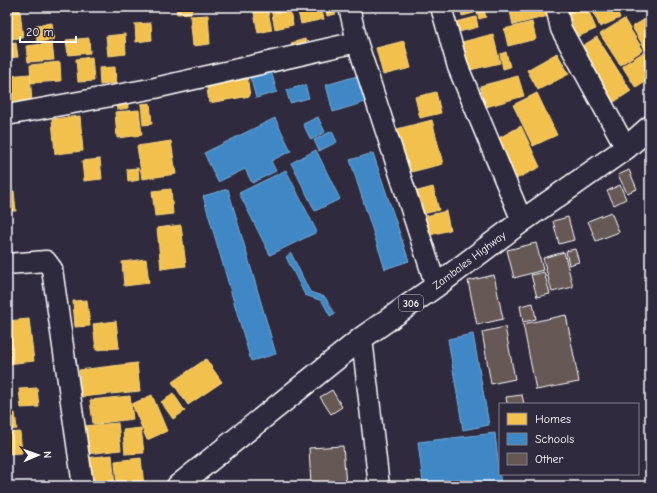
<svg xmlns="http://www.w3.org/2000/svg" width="657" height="493" viewBox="0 0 657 493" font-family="'Comic Neue',sans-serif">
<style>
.homes{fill:#f2c14e;stroke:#f6d483}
.schools{fill:#3f88c5;stroke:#79acd6}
.building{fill:#655854;stroke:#fff}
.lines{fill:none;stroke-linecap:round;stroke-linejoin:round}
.minor-casing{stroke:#fff;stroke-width:23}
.primary-casing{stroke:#fff;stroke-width:25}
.minor{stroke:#2f2a3d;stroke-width:20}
.primary{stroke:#2f2a3d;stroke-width:22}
.labels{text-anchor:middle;stroke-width:4;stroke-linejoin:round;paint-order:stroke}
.shield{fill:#2f2a3d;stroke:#c1bfc5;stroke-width:1}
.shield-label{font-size:10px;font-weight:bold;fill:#fff}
.street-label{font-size:11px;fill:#fff;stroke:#2f2a3d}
</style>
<rect width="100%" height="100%" fill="#2f2a3d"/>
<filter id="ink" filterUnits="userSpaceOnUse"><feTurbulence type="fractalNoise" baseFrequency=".025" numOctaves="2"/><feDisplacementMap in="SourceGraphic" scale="8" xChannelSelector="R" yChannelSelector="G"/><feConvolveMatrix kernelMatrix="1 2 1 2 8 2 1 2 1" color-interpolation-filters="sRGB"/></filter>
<g filter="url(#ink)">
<path class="homes" d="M176,7H192V13L177,14Z
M267,7L272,30L258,33L253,8Z
M279,7H289L293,25L275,29L271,9Z
M300,7H321L324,19L301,24L297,8Z
M325,7H334L336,14L327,16Z
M460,7H472L474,13L462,16Z
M476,7H483L486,17L479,19Z
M509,7H545L548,16L513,25Z
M573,7H587L596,29L577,37L566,10Z
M591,7H616L620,18L600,27Z
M20,10L23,38L7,39V11Z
M208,15L210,44L193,46L190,16Z
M650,16V57L632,27Z
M476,17L478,27L459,32L456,22Z
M624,19L643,50L620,65L600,34Z
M532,22L536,39L508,46L504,29Z
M52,23L54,40L37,42L36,25Z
M151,23L152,40L136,42L135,24Z
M125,34L126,54L108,56L106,36Z
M493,34L500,63L470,70L462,42Z
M597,37L631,91L608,106L574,51Z
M89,38L90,53L68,55L66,40Z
M305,39L307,50L294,54L291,43Z
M404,41L411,68L383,75L376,48Z
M16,43L18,57L7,58V44Z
M52,43L54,60L28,62L26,46Z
M506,52L510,67L503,69L500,54Z
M644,52L650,61V79L636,88L622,66Z
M557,53L569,74L538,90L527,70Z
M92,57L94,81L78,82L76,59Z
M60,62L61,81L31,83L30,65Z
M115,67L116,83L100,85L99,68Z
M30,74L32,103L8,105L7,76Z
M247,75L250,96L209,103L206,81Z
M518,76L524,96L486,107L480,86Z
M436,92L441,113L420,118L415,97Z
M537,93L557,135L533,146L513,105Z
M127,95L128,108L117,110L115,97Z
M150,103L152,124L143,125L141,104Z
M139,110L142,135L117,138L115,112Z
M80,116L83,151L55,154L52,119Z
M432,120L443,164L407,173L397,129Z
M521,126L540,167L514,180L495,140Z
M171,141L176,174L142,179L137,146Z
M100,159L102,179L84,181L82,161Z
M138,168L139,180L128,182L127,169Z
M433,187L439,210L419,215L414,192Z
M171,189L173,214L155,216L152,191Z
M7,191H14L16,211H7Z
M446,211L450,230L422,237L418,218Z
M181,225L186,266L161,269L157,228Z
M146,259L149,283L124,286L122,262Z
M87,300L90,326L75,327L73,301Z
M29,319L34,361L7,364V321Z
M116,321L119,348L96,350L93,324Z
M206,359L222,382L188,405L172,382Z
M137,363L140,391L81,397L79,370Z
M37,388L39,407L21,408L19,389Z
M9,389L11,408L7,409V390Z
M173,393L185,411L173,419L161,402Z
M152,395L167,431L147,440L132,404Z
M130,396L133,419L93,424L90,400Z
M15,413L17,429L7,430V414Z
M118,423L121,450L86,454L83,426Z
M141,428L144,453L125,454L123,430Z
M20,432L22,453L7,454V433Z
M112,455L115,486H88L85,458Z
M141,458L144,486H117L115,461Z"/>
<path class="schools" d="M270,67L277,92L256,98L249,73Z
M357,76L365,102L333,112L326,85Z
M305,85L309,98L290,103L286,90Z
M318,117L325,132L311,140L303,124Z
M275,118L291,151L271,161L276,171L252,183L245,169L218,182L204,153Z
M332,131L337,142L319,151L314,140Z
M316,150L340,199L315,211L291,163Z
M373,153L409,261L385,269L350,160Z
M286,170L317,232L270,255L239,193Z
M228,189L276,354L251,361L203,196Z
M291,253L310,292L325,297L335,314L330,316L322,301L305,295L286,257Z
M473,334L489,425L463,430L448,339Z
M495,433L501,486H461L460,479L423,483L418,442Z"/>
<path class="building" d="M629,170L637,189L627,193L618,175Z
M620,185L626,199L614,205L607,191Z
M611,212L619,232L596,241L588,221Z
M568,217L574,240L559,244L553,221Z
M536,243L543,270L514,278L507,250Z
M575,249L579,262L569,265L566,251Z
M564,252L573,287L552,292L543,258Z
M544,272L550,294L537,297L531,275Z
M494,275L503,319L477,325L468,281Z
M533,303L536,319L523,322L520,306Z
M566,315L579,382L536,390L523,324Z
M505,327L515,379L491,384L482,332Z
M332,390L342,407L331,414L320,397Z
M522,395L524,404H507L506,397Z
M343,446L346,486H311L309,448Z"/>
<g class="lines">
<defs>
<path id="minor" d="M349,7L357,42L436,286
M441,7L458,67L522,221
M556,7L561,29L626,148
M7,115L155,88L357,42
M7,264L46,261L52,269L83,486
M362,338L379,486"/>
<path id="primary" d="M178,486L362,338L436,286L522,221L626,148L650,127"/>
</defs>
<use href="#minor" class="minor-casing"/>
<use href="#primary" class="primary-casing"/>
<use href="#minor" class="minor"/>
<use href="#primary" class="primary"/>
</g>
</g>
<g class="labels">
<rect class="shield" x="399" y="295" width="24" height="16" rx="3"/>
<g class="shield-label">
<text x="411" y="307">306</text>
</g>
<g class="street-label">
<text transform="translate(469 260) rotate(-37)" y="4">Zambales Highway</text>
</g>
</g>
<rect width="657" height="493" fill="none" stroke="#2f2a3d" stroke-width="24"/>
<rect x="12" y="12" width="633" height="469" fill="none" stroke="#fff" stroke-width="1.5" filter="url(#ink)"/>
<rect x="499" y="403" width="140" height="72" fill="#2f2a3d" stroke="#827f8b"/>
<rect x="507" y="413" width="20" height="12" fill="#f2c14e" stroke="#827f8b"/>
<text x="535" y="423" font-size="12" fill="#ffffff">Homes</text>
<rect x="507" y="433" width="20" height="12" fill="#3f88c5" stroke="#827f8b"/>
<text x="535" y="443" font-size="12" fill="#ffffff">Schools</text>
<rect x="507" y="453" width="20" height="12" fill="#655854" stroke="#827f8b"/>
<text x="535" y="463" font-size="12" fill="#ffffff">Other</text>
<g transform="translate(38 455) rotate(88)" stroke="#2f2a3d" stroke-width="3" paint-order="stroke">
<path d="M0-3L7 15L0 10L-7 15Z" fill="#ffffff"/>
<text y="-6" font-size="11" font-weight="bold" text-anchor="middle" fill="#ffffff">N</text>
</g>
<path d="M20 36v6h56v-6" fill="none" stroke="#ffffff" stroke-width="2"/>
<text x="26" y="36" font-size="12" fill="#ffffff" stroke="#2f2a3d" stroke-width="3" paint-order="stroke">20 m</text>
</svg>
